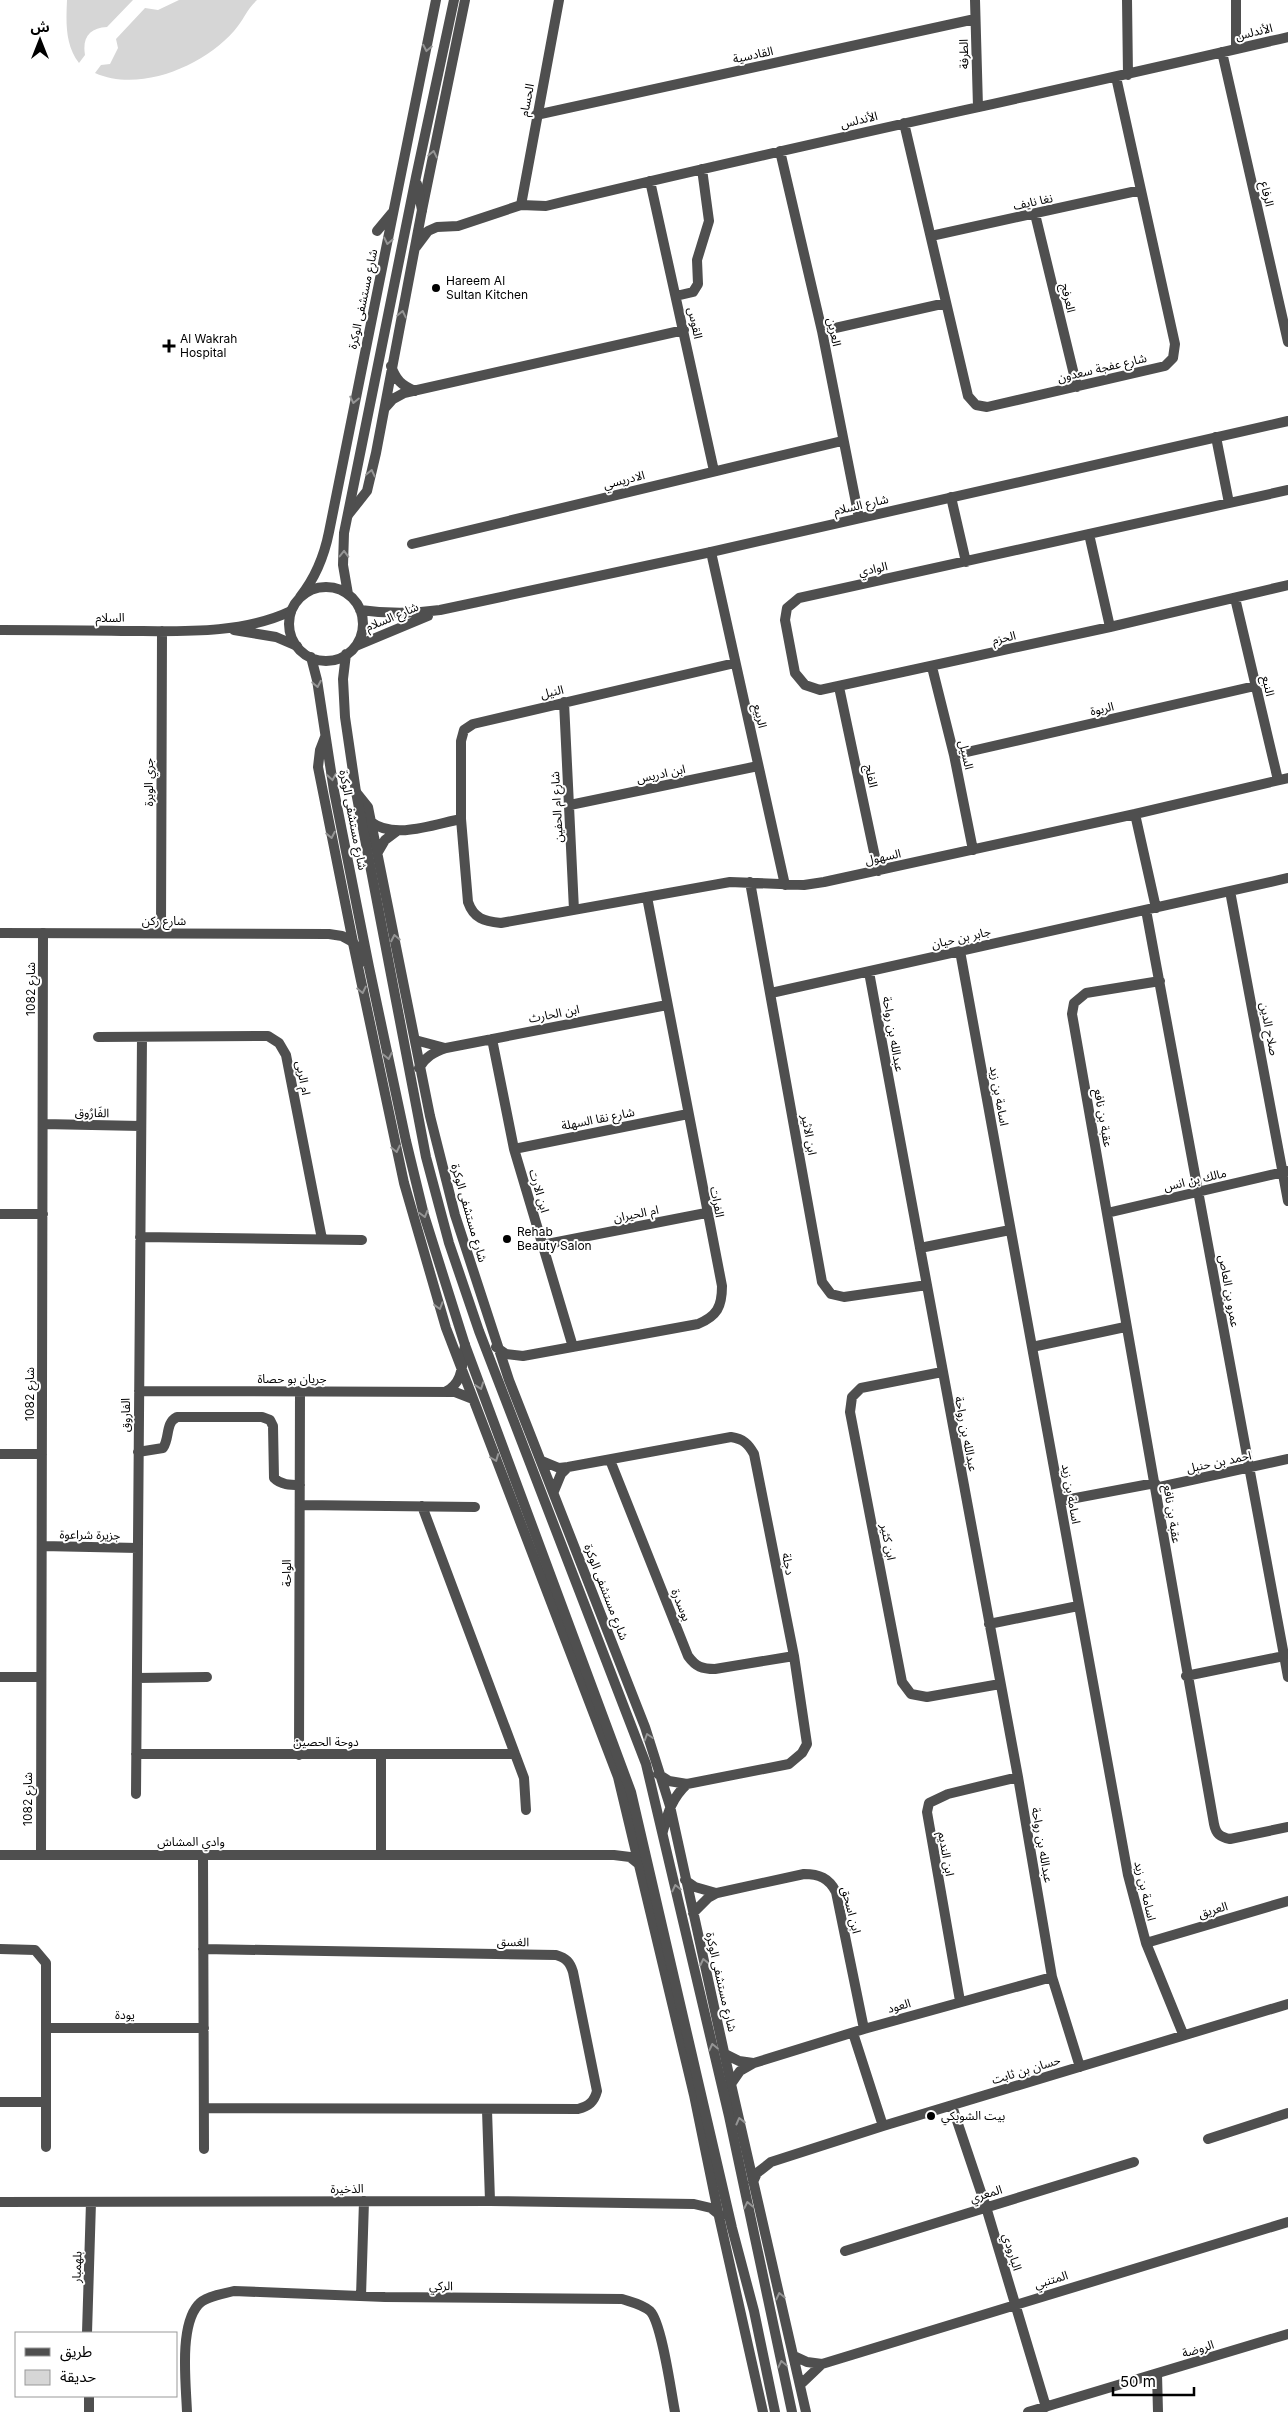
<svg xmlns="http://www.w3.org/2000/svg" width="1288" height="2412" viewBox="0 0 1288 2412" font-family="Inter,'Noto Sans Arabic',sans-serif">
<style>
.green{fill:#d6d6d6}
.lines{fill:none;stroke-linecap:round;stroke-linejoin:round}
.minor{stroke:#4f4f4f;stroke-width:10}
.tertiary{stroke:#4f4f4f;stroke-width:10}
.oneway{stroke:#959595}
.poi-dot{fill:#000;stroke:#fff;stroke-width:2}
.labels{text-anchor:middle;stroke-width:4;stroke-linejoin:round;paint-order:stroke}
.street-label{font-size:12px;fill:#000;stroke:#fff}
.poi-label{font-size:12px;fill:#000;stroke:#fff;text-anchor:start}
</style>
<rect width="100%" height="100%" fill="#fff"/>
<path class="green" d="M67,0H133L107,27C90,28 82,37 85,55L79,63C65,45 66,22 67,0Z
M179,0H257C247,9 243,21 234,31C203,66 140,93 95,73L101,65L110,64L118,48L116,39L145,8L158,10Z"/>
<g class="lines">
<path class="minor" d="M975,0L978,107
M1127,0L1128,75
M1236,49V0
M1222,52L1288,342
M536,115L975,19
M904,123L968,396L976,405L987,407L1165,366L1173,358L1175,344L1116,77
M780,151L822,331L859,518
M650,181L714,471
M521,205L559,0
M1035,214L1077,387
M931,236L1141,190
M416,247L428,231L437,227L458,226L521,205L546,206C793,146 1041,95 1288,37
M676,296L693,292L698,284L697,260L709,221L702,169
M822,331L946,303
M391,366C396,380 401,385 415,391
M385,408L393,399L404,393L684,330
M1216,437L1229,503
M1288,490L799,598L787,608L785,620L795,673L805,685L820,690L1110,627L1288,585
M951,497L966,562
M348,515L367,491L376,453L422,210L465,0
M1089,534L1110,627
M412,544L842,441
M711,552L785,885
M1235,598L1278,780
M0,630C41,630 81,630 122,631C177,631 241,635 291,611
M234,630L276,637L297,646
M735,663L473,724L464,730L461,741V819L468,902C474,919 484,921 501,923L730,882L804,885L824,882L1135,814L1288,778
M932,667L954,755L973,850
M839,687L878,871
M564,702L574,910
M954,755L1255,686
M356,792L368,807L430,1116L455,1215L509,1380L645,1727L670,1806L731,2084L806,2412
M570,805L758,766
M1135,814L1156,908
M371,822C394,840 435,824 461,819
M378,852L385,840L397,831
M750,882L822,1282L831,1294L844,1297L927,1285
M1230,891L1288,1201
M1146,910L1288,1677
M161,933L162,631
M353,943L404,1183L446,1328L618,1777L694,2095L718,2212L763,2412
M960,951L1128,1875L1146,1943L1183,2034
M869,972L1018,1777L1052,1977L1080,2067
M1160,981L1086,993L1074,1003L1072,1014L1214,1824C1216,1834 1220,1837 1230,1839L1288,1827
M771,993L1288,878
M98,1037L268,1036L279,1043L286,1055L322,1239
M492,1039L514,1149L573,1347
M415,1040L445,1048
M419,1068C425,1057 434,1052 446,1048L667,1005
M43,1124L141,1126
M514,1149L688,1114
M1107,1213L1288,1171
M0,1214H43
M140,1237L362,1240
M542,1245L706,1213
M920,1248L1010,1230
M496,1347L506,1354L523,1356L698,1324C717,1316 722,1307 722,1286L647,897
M1032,1347L1125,1327
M942,1372L861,1388L852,1397L850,1412L902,1682L911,1694L927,1697L1000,1684
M139,1391L455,1392L473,1399
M445,1392C464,1383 462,1363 465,1345
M138,1452L163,1448C170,1438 165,1423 177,1417H262L270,1420L273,1426L274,1478C281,1485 290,1485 300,1485
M0,1454H42
M610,1460L688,1656C696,1667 702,1669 715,1669L794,1656
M542,1461L559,1468L568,1467L731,1437C743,1439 748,1443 754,1454L794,1656L807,1744L802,1753L789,1764L687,1784L669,1781L658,1774
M1155,1488L1288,1459
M554,1491L561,1474L568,1467
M1060,1501L1155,1483
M300,1505L475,1507
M422,1506L524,1778L526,1810
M42,1546L138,1548
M989,1624L1078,1606
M1186,1676L1284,1656
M0,1677H41
M137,1678L207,1677
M136,1754H515
M299,1755L300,1391
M381,1755V1855
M136,1794L142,1037
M663,1831C668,1812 672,1798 687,1784
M0,1855H614L630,1857L640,1865
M41,1855L43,933
M203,1855L204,2149
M685,1880L695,1887L716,1893
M693,1913L708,1898L717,1893L804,1874C819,1874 829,1878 836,1892L864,2029
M1146,1943L1288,1901
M0,1949L35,1950L46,1963V2147
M203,1949L556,1955C566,1958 570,1962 573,1972L597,2091C594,2102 589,2106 578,2109L204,2108
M960,2001L927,1812L929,1803L948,1794L1018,1777
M46,2028H204
M853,2033L883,2126
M725,2054L739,2061L753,2063
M731,2084L740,2071L754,2063L864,2029L1052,1977
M0,2102H46
M952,2106L986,2207L1046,2407
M487,2110L490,2201
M1208,2139L1288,2113
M753,2182L757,2173L771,2162L883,2126L1288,2004
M0,2202L490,2201L694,2204L711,2208L721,2216
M845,2251L1134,2162
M361,2296L364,2201
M87,2333L91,2202
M794,2356L807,2362L822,2364
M1157,2374L1158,2412
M801,2384L822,2364L1288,2222
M89,2396V2412
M187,2412C186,2384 179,2327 198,2305C205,2296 223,2294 234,2291L385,2297L622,2299C631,2302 642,2304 650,2311C662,2323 671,2392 675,2412
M1028,2412L1288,2334"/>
<path class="tertiary" d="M417,184L422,210
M377,231L392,213
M289 624a37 37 0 1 1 74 0a37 37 0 1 1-74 0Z
M348,594L343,565L344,533L416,177L454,0
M300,597C316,577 324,557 329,532L436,0
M360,610C388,614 412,614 440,610L711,552L1288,421
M356,646L428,616
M346,654L343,679L345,717L356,792L426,1157L449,1243L479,1331L646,1764L729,2116L792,2412
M311,657L317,680L334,791L369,967L406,1141L424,1215L465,1345L631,1792L732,2228L754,2311L775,2412
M325,737L320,750L318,767L353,942L365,962
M0,933L329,934L342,936L353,942"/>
</g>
<defs><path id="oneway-chevron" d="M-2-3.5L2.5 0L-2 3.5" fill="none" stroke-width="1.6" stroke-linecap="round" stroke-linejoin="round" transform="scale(1.25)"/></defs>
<g class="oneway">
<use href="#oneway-chevron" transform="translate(427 48) rotate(101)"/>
<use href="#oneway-chevron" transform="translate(433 154) rotate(-78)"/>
<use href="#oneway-chevron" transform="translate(388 241) rotate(102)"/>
<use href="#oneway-chevron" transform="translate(402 314) rotate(-78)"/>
<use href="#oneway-chevron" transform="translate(354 400) rotate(102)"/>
<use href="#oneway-chevron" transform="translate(371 473) rotate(-77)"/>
<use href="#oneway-chevron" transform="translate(344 554) rotate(-89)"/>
<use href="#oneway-chevron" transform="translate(317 684) rotate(79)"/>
<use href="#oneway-chevron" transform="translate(332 777) rotate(81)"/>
<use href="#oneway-chevron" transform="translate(331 835) rotate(79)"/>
<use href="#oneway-chevron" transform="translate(395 938) rotate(-101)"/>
<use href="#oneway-chevron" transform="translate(362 990) rotate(78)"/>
<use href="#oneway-chevron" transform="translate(388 1056) rotate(78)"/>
<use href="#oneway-chevron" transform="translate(396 1149) rotate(77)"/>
<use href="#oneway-chevron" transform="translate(424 1214) rotate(75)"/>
<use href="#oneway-chevron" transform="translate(439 1306) rotate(73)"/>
<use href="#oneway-chevron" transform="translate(480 1386) rotate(70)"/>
<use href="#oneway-chevron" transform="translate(495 1458) rotate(69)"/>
<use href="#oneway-chevron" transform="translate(648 1737) rotate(-108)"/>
<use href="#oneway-chevron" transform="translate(676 1888) rotate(-103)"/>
<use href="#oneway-chevron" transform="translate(704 1962) rotate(-103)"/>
<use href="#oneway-chevron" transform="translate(713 2047) rotate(-103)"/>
<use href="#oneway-chevron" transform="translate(740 2121) rotate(-104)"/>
<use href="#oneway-chevron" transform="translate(748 2205) rotate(-102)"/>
<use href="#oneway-chevron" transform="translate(780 2296) rotate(-103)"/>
<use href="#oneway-chevron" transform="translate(782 2364) rotate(-102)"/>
</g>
<g class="poi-dot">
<circle cx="436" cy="288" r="5"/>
<path d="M166.5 338.5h5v5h5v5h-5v5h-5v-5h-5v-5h5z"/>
<circle cx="507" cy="1239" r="5"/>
<circle cx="931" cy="2116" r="5"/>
</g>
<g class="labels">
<g class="street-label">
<text transform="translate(1254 32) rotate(-13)" y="4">الأندلس</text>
<text transform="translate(964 54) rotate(-91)" y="4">الطرفة</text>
<text transform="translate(753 55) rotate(-12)" y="4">القادسية</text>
<text transform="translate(527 100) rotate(-79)" y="4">الحسام</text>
<text transform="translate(859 120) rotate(-13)" y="4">الأندلس</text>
<text transform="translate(1267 194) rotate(77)" y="4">الرفاع</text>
<text transform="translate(1033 202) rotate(-12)" y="4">نغا نايف</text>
<text transform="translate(1068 298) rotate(77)" y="4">العرفج</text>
<text transform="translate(363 299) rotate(-78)" y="4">شارع مستشفى الوكرة</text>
<text transform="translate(695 323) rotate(78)" y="4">القوس</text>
<text transform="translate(834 332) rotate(78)" y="4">العرين</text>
<text transform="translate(1102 368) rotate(-13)" y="4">شارع عفجة سعدون</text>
<text transform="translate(624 480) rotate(-14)" y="4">الادريسي</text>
<text transform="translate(861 505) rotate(-13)" y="4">شارع السلام</text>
<text transform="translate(873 569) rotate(-12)" y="4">الوادي</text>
<text transform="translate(392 617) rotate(-23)" y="4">شارع السلام</text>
<text x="110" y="622">السلام</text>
<text transform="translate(1004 638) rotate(-13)" y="4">الحزم</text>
<text transform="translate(1268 686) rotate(77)" y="4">النبع</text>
<text transform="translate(552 692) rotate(-13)" y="4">النيل</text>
<text transform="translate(1102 709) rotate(-13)" y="4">الربوة</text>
<text transform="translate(760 716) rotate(77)" y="4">الربيع</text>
<text transform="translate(966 755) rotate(77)" y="4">السيل</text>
<text transform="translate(661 774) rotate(-12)" y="4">ابن ادريس</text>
<text transform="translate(871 776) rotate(78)" y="4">الفلج</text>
<text transform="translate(149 782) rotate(-90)" y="4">جري الوبرة</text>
<text transform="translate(557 807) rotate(-93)" y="4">شارع ام الحفين</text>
<text transform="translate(353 820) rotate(79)" y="4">شارع مستشفى الوكرة</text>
<text transform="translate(883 857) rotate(-12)" y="4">السهول</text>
<text x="164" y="925">شارع ركن</text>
<text transform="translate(961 938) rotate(-13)" y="4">جابر بن حيان</text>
<text transform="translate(31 989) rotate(-90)" y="4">شارع 1082</text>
<text transform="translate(554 1014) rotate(-11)" y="4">ابن الحارث</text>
<text transform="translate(1269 1029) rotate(79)" y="4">صلاح الدين</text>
<text transform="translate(893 1034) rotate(80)" y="4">عبدالله بن رواحة</text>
<text transform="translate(303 1078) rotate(79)" y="4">ام الربى</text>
<text transform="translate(999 1096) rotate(80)" y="4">اسامة بن زيد</text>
<text transform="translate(92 1113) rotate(1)" y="4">الفَارُوق</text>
<text transform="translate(1103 1118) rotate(80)" y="4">عقبة بن نافع</text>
<text transform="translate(598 1119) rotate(-11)" y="4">شارع نقا السهلة</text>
<text transform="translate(809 1135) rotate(80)" y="4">ابن الاثير</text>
<text transform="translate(1195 1180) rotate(-13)" y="4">مالك بن انس</text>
<text transform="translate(539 1191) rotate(74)" y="4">ابن الارت</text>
<text transform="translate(717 1202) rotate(79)" y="4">الفرات</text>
<text transform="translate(469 1213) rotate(74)" y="4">شارع مستشفى الوكرة</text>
<text transform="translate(636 1214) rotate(-11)" y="4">ام الحيران</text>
<text transform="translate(1229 1291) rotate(80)" y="4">عمرو بن العاص</text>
<text x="292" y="1383">جريان بو حصاة</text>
<text transform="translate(30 1394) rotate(-90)" y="4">شارع 1082</text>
<text transform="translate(126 1415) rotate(-90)" y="4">الفاروق</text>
<text transform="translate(966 1434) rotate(79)" y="4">عبدالله بن رواحة</text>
<text transform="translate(1219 1462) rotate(-12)" y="4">احمد بن حنبل</text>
<text transform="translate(1071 1494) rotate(80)" y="4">اسامة بن زيد</text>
<text transform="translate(1172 1514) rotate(81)" y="4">عقبة بن نافع</text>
<text transform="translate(90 1535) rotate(1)" y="4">جزيرة شراعوة</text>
<text transform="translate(888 1542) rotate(79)" y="4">ابن كثير</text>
<text transform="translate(788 1564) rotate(79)" y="4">دجلة</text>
<text transform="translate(287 1573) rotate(-90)" y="4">الواحة</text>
<text transform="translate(606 1592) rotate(69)" y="4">شارع مستشفى الوكرة</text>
<text transform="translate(681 1605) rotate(68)" y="4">بوسدرة</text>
<text x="326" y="1746">دوحة الحصين</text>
<text transform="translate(28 1799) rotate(-90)" y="4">شارع 1082</text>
<text x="191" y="1846">وادي المشاش</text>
<text transform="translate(1042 1845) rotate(80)" y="4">عبدالله بن رواحة</text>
<text transform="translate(946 1854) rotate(80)" y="4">ابن النديم</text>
<text transform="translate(1145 1891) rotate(77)" y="4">اسامة بن زيد</text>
<text transform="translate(851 1910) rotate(76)" y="4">ابن اسحق</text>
<text transform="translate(1213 1910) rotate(-16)" y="4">العريق</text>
<text transform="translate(513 1942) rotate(1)" y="4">الغسق</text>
<text transform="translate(721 1982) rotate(77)" y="4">شارع مستشفى الوكرة</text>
<text transform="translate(899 2006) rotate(-16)" y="4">العود</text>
<text x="125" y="2019">يودة</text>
<text transform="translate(1026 2070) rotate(-17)" y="4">حسان بن ثابت</text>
<text x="347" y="2193">الذخيرة</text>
<text transform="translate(986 2194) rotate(-17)" y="4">المعري</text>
<text transform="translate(1012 2252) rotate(73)" y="4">البارودي</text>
<text transform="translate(77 2267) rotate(-88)" y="4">بلهمبار</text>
<text transform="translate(1051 2280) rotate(-17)" y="4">المتنبي</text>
<text transform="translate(441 2286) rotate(1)" y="4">الركي</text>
<text transform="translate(1198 2349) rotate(-17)" y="4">الروضة</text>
</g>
<g class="poi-label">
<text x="446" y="285">Hareem Al<tspan x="446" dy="14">Sultan Kitchen</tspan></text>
<text x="180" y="343">Al Wakrah<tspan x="180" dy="14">Hospital</tspan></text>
<text x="517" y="1236">Rehab<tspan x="517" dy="14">Beauty Salon</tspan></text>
<text x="941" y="2120">بيت الشوبكي</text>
</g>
</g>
<rect x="15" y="2332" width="162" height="65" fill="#ffffff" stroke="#999999"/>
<rect x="25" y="2348" width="25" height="8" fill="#4f4f4f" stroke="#999999"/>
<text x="60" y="2357" font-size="15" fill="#000000">طريق</text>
<rect x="25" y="2370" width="25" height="15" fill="#d6d6d6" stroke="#999999"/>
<text x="60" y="2382" font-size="15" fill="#000000">حديقة</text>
<g transform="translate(40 40)" stroke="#ffffff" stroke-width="4" paint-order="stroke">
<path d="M0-4L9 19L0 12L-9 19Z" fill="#000000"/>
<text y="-8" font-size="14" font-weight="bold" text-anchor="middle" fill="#000000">ش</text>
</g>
<path d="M1113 2387v8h81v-8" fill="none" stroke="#000000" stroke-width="2.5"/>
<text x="1120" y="2387" font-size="15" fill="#000000" stroke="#ffffff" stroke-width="4" paint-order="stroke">50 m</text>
</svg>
